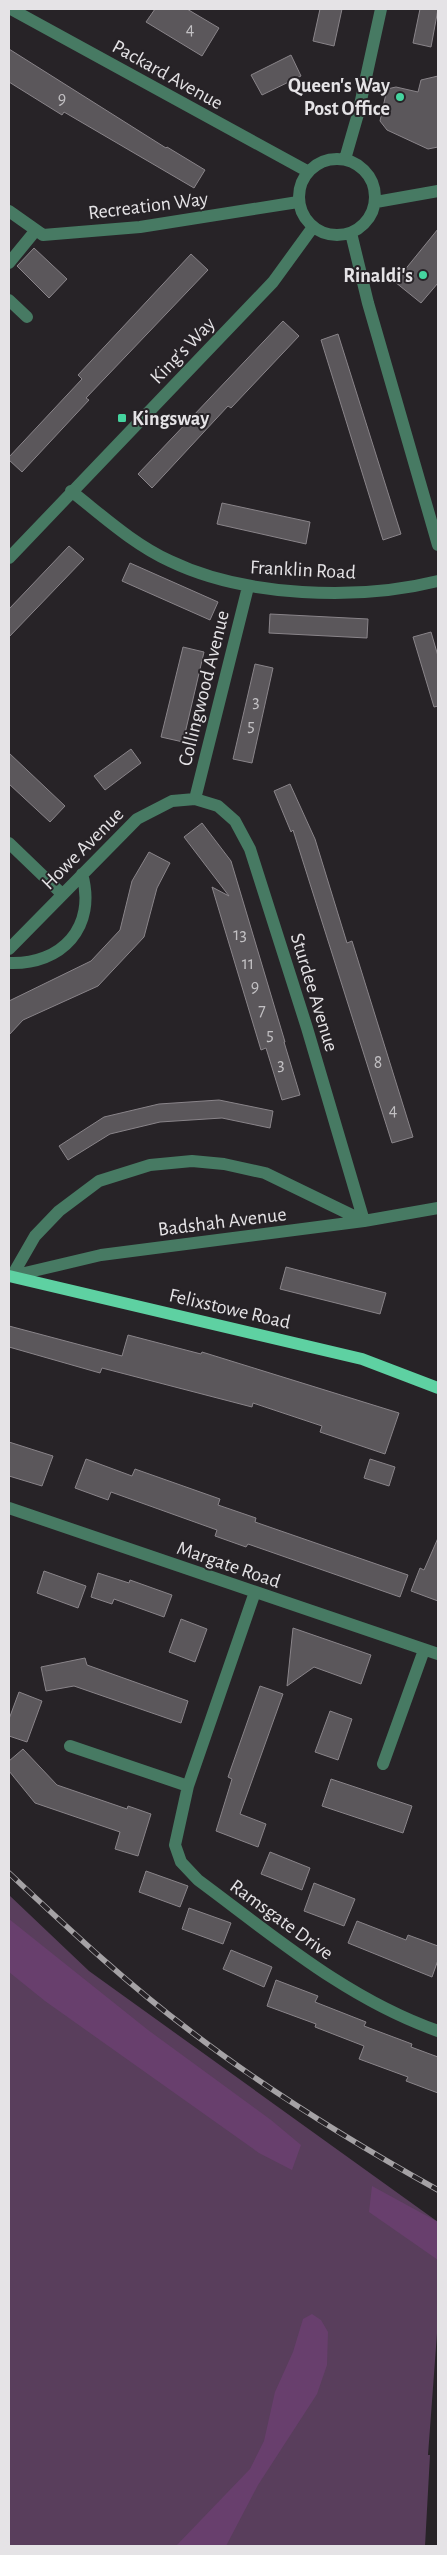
<svg xmlns="http://www.w3.org/2000/svg" width="447" height="2555" viewBox="0 0 447 2555" font-family="'Alegreya Sans',sans-serif">
<style>
.green{fill:#593e5c}
.forest{fill:#683f6d}
.building{fill:#5b575b;stroke:#898489}
.lines{fill:none;stroke-linecap:round;stroke-linejoin:round}
.minor{stroke:#477a63;stroke-width:12}
.major{stroke:#5ed1a2;stroke-width:12}
.rail-casing{stroke:#a5a2a5;stroke-width:5.5}
.rail{stroke:#272327;stroke-width:4;stroke-dasharray:11;stroke-linecap:butt}
.poi-dot{fill:#45d49f;stroke:#272327;stroke-width:2}
.labels{text-anchor:middle;stroke-width:4;stroke-linejoin:round;paint-order:stroke}
.number-label{font-size:18px;fill:#c2c0c3}
.street-label{font-size:20px;fill:#e5e3e6;stroke:#272327}
.poi-label{font-size:20px;font-weight:bold;fill:#e5e3e6;stroke:#272327;text-anchor:end}
</style>
<rect width="100%" height="100%" fill="#272327"/>
<path class="green" d="M9,1895L89,1971L438,2222V2320L428,2455H430L425,2546H9Z"/>
<path class="forest" d="M9,1919L148,2030L271,2120L301,2145L292,2170L259,2153L45,2001L9,1972Z
M372,2186L438,2222V2260L369,2212Z
M312,2314L321,2320L328,2332L327,2365L317,2394L258,2485L226,2546H176L250,2469L264,2441L275,2392L293,2352L303,2319Z"/>
<path class="building" d="M155,9H187L219,28L202,56L146,22Z
M320,9H342L334,46L313,41Z
M420,9H438L431,47L413,43Z
M9,49L166,148L167,147L205,170L194,188L64,112L62,115L9,82Z
M291,55L301,76L262,95L251,75Z
M438,76V147L428,149L387,130L380,121L387,89L396,87L418,92L421,80Z
M438,229V283L421,303L395,282Z
M34,248L67,279L49,298L17,266Z
M191,254L208,270L86,398L89,400L22,472L9,460V457L82,379L78,375Z
M283,321L299,336L231,408L228,406L152,488L138,474Z
M338,334L401,534L383,540L321,340Z
M222,503L310,522L306,544L217,524Z
M69,546L84,559L9,637V609Z
M130,563L218,602L210,620L122,581Z
M270,614L368,619L367,638L269,633Z
M431,632L438,656V706L434,707L413,637Z
M183,647L204,652L183,742L161,737Z
M255,664L273,668L252,763L233,759Z
M131,749L141,763L105,790L94,776Z
M9,753L65,806L50,822L9,784Z
M290,784L315,839L347,943L352,941L413,1137L392,1143L293,830L291,832L274,791Z
M202,823L231,861L285,1042H284L300,1095L282,1100L266,1048L261,1050L212,887L229,896L184,837Z
M149,852L170,863L157,888L144,937L98,986L23,1020L9,1035V1001L91,961L120,930L132,881Z
M219,1100L273,1111L270,1128L222,1118L160,1122L110,1134L68,1160L59,1146L104,1117L159,1104Z
M286,1267L386,1293L380,1314L280,1289Z
M9,1326L122,1356L128,1335L201,1354L202,1352L399,1413L385,1454L320,1432L322,1426L253,1403L252,1407L102,1368L100,1373L9,1347Z
M9,1442L53,1456L42,1486L9,1476Z
M86,1459L132,1476L135,1469L220,1499L218,1505L256,1518L255,1522L408,1575L400,1597L248,1544L246,1547L215,1536L217,1530L111,1492L108,1500L75,1488Z
M370,1459L395,1467L389,1486L364,1478Z
M438,1538V1601L411,1591L420,1568L424,1570Z
M44,1571L86,1586L78,1608L37,1593Z
M98,1573L129,1583L130,1580L172,1595L164,1617L114,1599L112,1604L91,1597Z
M181,1619L207,1629L195,1662L169,1652Z
M293,1628L371,1655L361,1684L314,1667L287,1686Z
M85,1658L87,1665L188,1701L181,1723L74,1686L46,1691L41,1667Z
M260,1686L283,1694L240,1814L266,1824L258,1847L216,1831L232,1779L228,1777Z
M19,1692L42,1701L27,1742L9,1736V1719Z
M330,1711L352,1719L338,1760L315,1752Z
M23,1749L57,1785L127,1809L128,1806L151,1814L138,1856L115,1849L120,1832L35,1803L9,1771V1761Z
M331,1779L412,1806L403,1833L322,1806Z
M270,1852L310,1868L302,1890L261,1874Z
M146,1871L188,1886L180,1907L139,1892Z
M314,1883L355,1899L344,1926L304,1911Z
M189,1908L231,1923L223,1944L182,1929Z
M357,1921L406,1940L408,1935L438,1946V1960L432,1977L348,1943Z
M231,1950L272,1967L264,1987L223,1969Z
M276,1980L318,1996L315,2002L366,2022L364,2026L412,2044L411,2047L438,2057V2093L406,2081L408,2077L359,2059L364,2046L315,2027L316,2024L267,2006Z"/>
<g class="lines">
<path class="minor" d="M11,9L307,171
M299 197a38 38 0 1 1 76 0a38 38 0 1 1-76 0Z
M345,159L358,114L381,9
M376,202L438,191
M9,211L43,235L140,227L298,202
M351,233L368,303L438,545
M9,263L36,230
M9,300L27,317
M71,491C103,516 133,544 170,561C245,597 358,601 438,581
M9,558L273,282L313,227
M195,799L248,587
M9,843L62,894
M9,949L137,819L172,801L195,799L218,806L235,821L250,849L307,1028L364,1221
M9,963C62,965 97,927 82,874
M12,1276L101,1255L364,1221L438,1208
M12,1276L35,1236L59,1211L99,1181L150,1165L192,1161L224,1164L265,1173L364,1221
M9,1508L438,1654
M255,1592L188,1786L175,1845L181,1862L198,1880C275,1937 347,1999 438,2031
M70,1746L188,1786
M383,1764L424,1650"/>
<path class="major" d="M9,1276L362,1359L438,1388"/>
<defs>
<path id="rail" d="M9,1873C67,1927 125,1982 189,2030C267,2090 352,2142 438,2190"/>
</defs>
<use href="#rail" class="rail-casing"/>
<use href="#rail" class="rail"/>
</g>
<g class="poi-dot">
<circle cx="400" cy="97" r="5"/>
<circle cx="423" cy="275" r="5"/>
<rect x="117" y="413" width="10" height="10" rx="2.5"/>
</g>
<g class="labels">
<g class="number-label">
<text x="190" y="35">4</text>
<text x="62" y="104">9</text>
<text x="256" y="707">3</text>
<text x="251" y="731">5</text>
<text x="240" y="940">13</text>
<text x="248" y="969">11</text>
<text x="255" y="992">9</text>
<text x="262" y="1016">7</text>
<text x="270" y="1040">5</text>
<text x="378" y="1068">8</text>
<text x="281" y="1070">3</text>
<text x="393" y="1116">4</text>
</g>
<g class="street-label">
<text transform="translate(168 74) rotate(29)" y="7">Packard Avenue</text>
<text transform="translate(148 205) rotate(-7)" y="7">Recreation Way</text>
<text transform="translate(182 350) rotate(-46)" y="7">King's Way</text>
<text transform="translate(303 569) rotate(3)" y="7">Franklin Road</text>
<text transform="translate(203 688) rotate(-76)" y="7">Collingwood Avenue</text>
<text transform="translate(82 848) rotate(-45)" y="7">Howe Avenue</text>
<text transform="translate(315 992) rotate(73)" y="7">Sturdee Avenue</text>
<text transform="translate(222 1221) rotate(-7)" y="7">Badshah Avenue</text>
<text transform="translate(230 1308) rotate(13)" y="7">Felixstowe Road</text>
<text transform="translate(229 1564) rotate(19)" y="7">Margate Road</text>
<text transform="translate(282 1919) rotate(36)" y="7">Ramsgate Drive</text>
</g>
<g class="poi-label">
<text x="390" y="92">Queen's Way<tspan x="390" dy="23">Post Office</tspan></text>
<text x="413" y="282">Rinaldi's</text>
<text x="132" y="425" text-anchor="start">Kingsway</text>
</g>
</g>
<rect width="447" height="2555" fill="none" stroke="#e5e3e6" stroke-width="20"/>
</svg>
